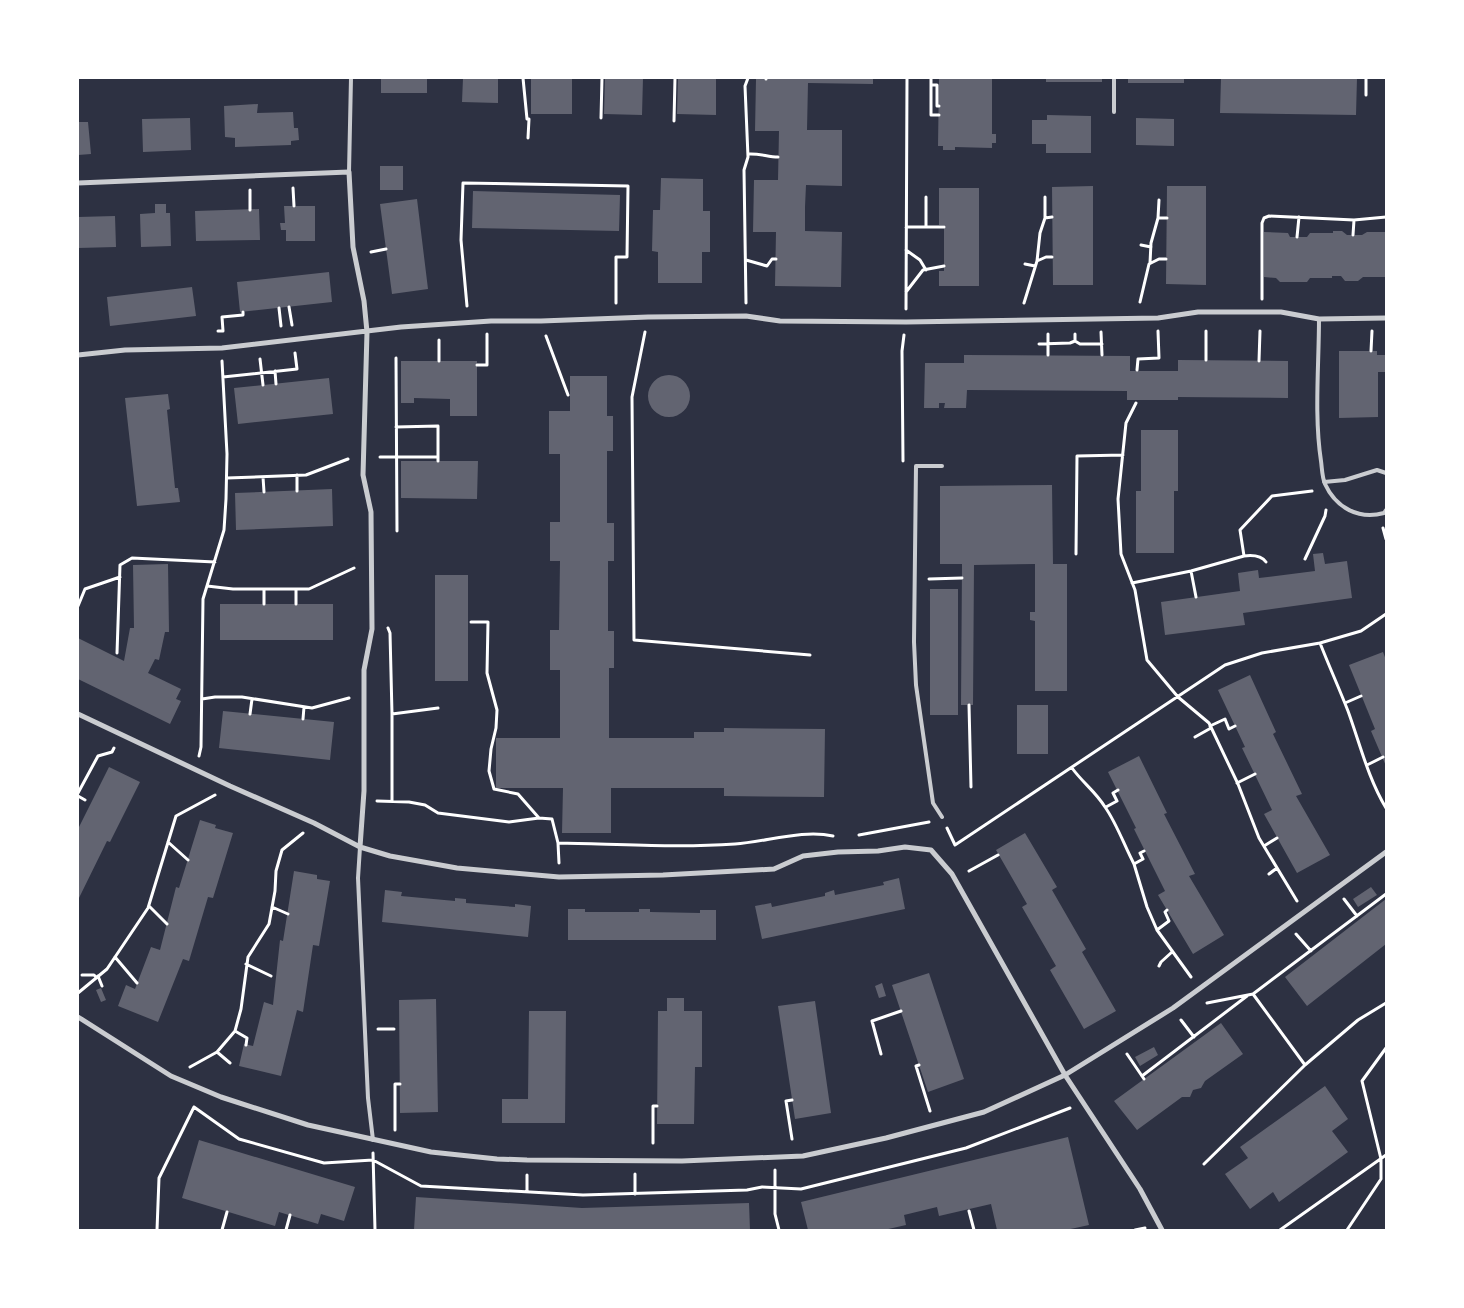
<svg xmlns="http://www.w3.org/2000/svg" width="1464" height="1308" viewBox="0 0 1464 1308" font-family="Figtree,sans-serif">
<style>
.building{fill:#626471}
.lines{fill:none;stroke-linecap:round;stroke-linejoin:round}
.path{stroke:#fff;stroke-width:3}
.service{stroke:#caccd0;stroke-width:4}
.minor{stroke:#caccd0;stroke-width:5}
</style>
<rect width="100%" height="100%" fill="#2d3142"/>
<path class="building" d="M381,78H427V93H381Z
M463,78H498V103L462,102Z
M531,78H572V114H531Z
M605,78H643L642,115L604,114Z
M678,78H716V115L677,114Z
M780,78H873V84L808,83L807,130H842V186L806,185L805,207V231L842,232L841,287L775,286L776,232H753L754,180H778L779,131H755L756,79H780Z
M939,78H992V134H996V143H992V148L955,147V150H943V146H938Z
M1046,78H1102V82H1046Z
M1128,78H1184V83H1128Z
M1221,78H1357L1356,115L1220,113Z
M258,104L257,113L293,112L294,128H298L299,140L291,141V145L235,147V138L225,137L224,106Z
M1047,115L1091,116V153H1046V144H1032V120H1047Z
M190,118L191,150L143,152L142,119Z
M1136,118L1174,119V146L1136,145Z
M78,122H88L91,154L78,155Z
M380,166H403V190H380Z
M661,178L703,179V211H710V252H702V283H658V252L652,251L653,210H660Z
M1093,186V285H1053L1052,187Z
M1167,186H1206V285L1166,284Z
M939,188H979V286H939V271H944V225H939Z
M473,191L620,195L619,231L472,228Z
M417,199L428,289L392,294L380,204Z
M155,204H166V213H170L171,246L141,247L140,214L155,213Z
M284,206H315V241H286V230H281L280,223H285Z
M259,209L260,240L196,241L195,211Z
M115,216L116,247L78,248V217Z
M1333,231H1342L1347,235H1362L1367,232H1386V277H1363L1358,281H1345L1341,276H1332V278H1310L1307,282H1280L1276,278L1264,277V232L1288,233L1290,237H1307L1310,233H1333Z
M329,272L332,302L240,312L237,282Z
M192,287L196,316L110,326L107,297Z
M1339,351H1377V355H1386V372H1378V417L1339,418Z
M964,355L1130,356V371H1178V360L1288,361V398L1178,397V400H1127V391L967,390L966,408H944L945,403H939V408H924L925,363H964Z
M401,361H477V416H450V399L414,398V403H401Z
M648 396a21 21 0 1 1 42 0a21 21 0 1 1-42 0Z
M570,376H607V416H613V451H607V523H614V561H608V631H614V668H609V738H694V732H724V728L825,729L824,797L724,796V788H611V833H562L563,788H496V738H560V670H550V630H559L560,561H550V522H560V454H549V411H570Z
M329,378L333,414L238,424L234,388Z
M168,394L170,409L167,410L175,488H178L180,502L137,506L125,398Z
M1141,430H1178V491H1174V553H1136V491H1141Z
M401,461H478L477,499L401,498Z
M1052,485L1053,564H1067V691H1035V621L1030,620V612H1035V564L974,565L973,705H961L962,564H940V486Z
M332,489L333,526L236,530L235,493Z
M1323,553L1325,564L1347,561L1352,598L1243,613L1245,625L1165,635L1161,602L1240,591L1238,573L1258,570L1259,578L1315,571L1313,554Z
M168,564L169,632H165L159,660L155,659L148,673L181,689L176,699L181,701L170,724L78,679V638L124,661L130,628H134L133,565Z
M435,575H468V681H435Z
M930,589H958V715H930Z
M220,604H333V640H220Z
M1383,652L1386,660V766L1371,731L1375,729L1349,665Z
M1250,675L1276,732L1273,734L1302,794L1296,796L1330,855L1297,873L1264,814L1272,810L1242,748L1245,747L1218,690Z
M1017,705H1048V754H1017Z
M223,711L334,722L330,760L219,748Z
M1139,756L1167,813L1164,814L1195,874L1189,876L1224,935L1193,954L1158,895L1165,891L1134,829L1136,828L1108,772Z
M109,767L140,782L110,842L107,841L78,900V826L79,827Z
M200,820L216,825L215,828L233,833L213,898L208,897L189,961L183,959L158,1022L118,1006L126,985L135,989L151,947L160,950L176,887L179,888Z
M1025,833L1057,887L1052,890L1086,949L1082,952L1116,1011L1084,1029L1050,970L1056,966L1022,907L1027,904L996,850Z
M294,871L317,875V879L330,881L319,946L313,945L303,1012L297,1010L281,1076L239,1066L244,1044L253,1046L264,1002L273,1005L280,940L283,941Z
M899,878L905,909L762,939L755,906L771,903L772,907L825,896V893L834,890L835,895L884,885L883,882Z
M1371,887L1377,895L1358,907L1353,899Z
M385,890L402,892L401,896L455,901V898L466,899V903L515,907V904L531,906L528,937L382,922Z
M1386,899V944L1307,1006L1285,977Z
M568,909H585V912H639V909H650V912L700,913V910H716V940H568Z
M929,973L964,1079L928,1092L892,985Z
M882,983L886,996L879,998L875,986Z
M101,988L106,1000L101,1002L96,990Z
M667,998H684V1011H702V1067H695L694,1124H657L658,1011H667Z
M436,999L438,1112L400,1113L399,1000Z
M815,1001L831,1113L795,1119L778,1006Z
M529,1011H566L565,1123H502V1099H528Z
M1221,1023L1243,1054L1205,1081L1201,1088L1193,1090L1190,1097H1182L1137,1130L1114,1101Z
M1154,1047L1158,1055L1140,1066L1135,1057Z
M1325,1086L1348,1119L1332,1131L1348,1152L1279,1202L1273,1192L1250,1209L1225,1174L1248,1158L1240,1147Z
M1068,1137L1089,1225L1066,1230H997L991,1204L939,1216L937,1207L904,1215L906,1225L884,1230H808L801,1202Z
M199,1140L355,1187L344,1221L321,1214L318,1224L279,1212L275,1226L182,1198Z
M416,1197L582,1208L749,1203L750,1230H414Z"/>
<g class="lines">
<path class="path" d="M523,78L527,119H529L528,138
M931,78V115H939
M766,79V78
M931,85H937V106H939
M1366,95V78
M601,118L602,78
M674,121L675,78
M748,154C759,153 768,157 778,157
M293,188L294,206
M250,190V210
M926,197V227
M1045,197V218
M1158,218L1159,200
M906,227H944
M1353,235L1354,220
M1297,237L1299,217
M1141,245L1151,247
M906,250L920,260L926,270
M371,252L386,249
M746,260L767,266L772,259H776
M1037,261L1040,233L1045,218L1052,217
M1150,263L1151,243L1158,218H1167
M1025,264L1035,266
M906,292L923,270L944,266
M1262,299V223L1264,218L1269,216L1354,220L1386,217
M1140,302L1149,264L1159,259H1166
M746,303L744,170L748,157L745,86L748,78
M1024,303L1037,261L1046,257H1052
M467,306L461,240L463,183L628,186L627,257H616V303
M289,307L292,325
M279,308L281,326
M906,309L907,78
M218,331H223L222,317L243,315V312
M1206,331V360
M645,332L632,397L634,640L810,655
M1101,332L1102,355
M1075,334V341L1080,344H1102
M546,336L568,395
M439,340V361
M1039,344L1070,343L1075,341
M1371,351L1372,331
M1048,355V334
M396,358L397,531
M260,359L263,385
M1259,361L1260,331
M477,365H487V334
M1137,370L1138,359L1159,358L1158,331
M275,371L276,384
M223,377L297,369L295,353
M1136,403L1126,423L1118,499L1121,554L1135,590L1147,660L1178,697L1209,723L1238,784L1259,838L1297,901
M396,427L438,426V457
M380,457H438V461
M903,461L902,351L904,335
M297,475V491
M263,477L264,492
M227,478L306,475L348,459
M1383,528L1386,539
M1076,554L1077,456L1123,455
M1244,556C1252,555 1261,555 1266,562
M1305,559L1325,516L1326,510
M1191,571L1196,597
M929,579L962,578
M1132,583L1191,571L1244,556L1240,530L1272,496L1312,491
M207,586L233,589H309L354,568
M264,589V604
M296,589V604
M78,606L85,589L120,577
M471,622H488L487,673L497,710L496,728L491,749L489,771L494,789L518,794L539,818
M388,628L390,633L392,714
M1320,643C1329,666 1339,688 1348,711C1360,744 1368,778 1386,808
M117,653L120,565L132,558L215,562
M202,699L215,697H242L312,708L349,698
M1345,703L1361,696
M969,705L971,787
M250,714L252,699
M303,719L304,707
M1210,726L1225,719L1229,729L1235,726
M1195,737L1211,728
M199,756L201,747L203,599L224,530L226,499L227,454L222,361
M1367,765L1383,757
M1072,768C1082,782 1096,792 1105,807C1117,824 1124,845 1134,864
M1237,783L1255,774
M78,793L98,756L112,752L114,748
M78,796L85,800
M377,801L409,802L425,805L438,813L509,822L539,818L552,819L558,843L559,863
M392,801V714L438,708
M1106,807L1117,801L1113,793L1118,790
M947,828L955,845L1225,665L1262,653L1320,643L1361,631L1386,614
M859,835L929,822
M168,842L188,860
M558,843C617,844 676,848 735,844C766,842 803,829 833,836
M1264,846L1277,838
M1144,851L1140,853L1143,859L1134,864L1147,907L1157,930L1191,977
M969,871L998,855
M1269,874L1277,868
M1344,899L1357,916
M149,906L167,924
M272,907L288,914
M1157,930L1169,921L1165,912L1167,910
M1296,934L1311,951
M115,957L137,983
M246,964L271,976
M1159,966L1161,962L1172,952
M82,975H94L96,977
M98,976L102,986
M78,993L107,969L148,908L176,816L215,795
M1253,994L1305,1065
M1207,1003L1253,994L1386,894
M1181,1020L1194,1037
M378,1029H394
M235,1031L247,1038L246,1045
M217,1052L230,1063
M881,1054L872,1021L901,1011
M1127,1054L1144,1079
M919,1065L916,1066L930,1111
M190,1067L217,1052L235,1031L241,1009L248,957L269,924L275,891L276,871L282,850L303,833
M1142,1076L1247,996
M792,1100L786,1101L792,1139
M194,1107L239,1139L324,1163L373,1160L421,1186L583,1195L747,1190L762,1187L801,1189L966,1148L1070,1108
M395,1130V1084H400
M653,1143V1106H657
M373,1153L375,1230
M1204,1164L1305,1065L1358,1020L1386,1003
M775,1170V1214L779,1230
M635,1174V1194
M527,1192V1175
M969,1211L974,1230
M157,1230L159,1178L194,1107
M222,1230L227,1212
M286,1230L290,1215
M1135,1230L1145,1228
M1280,1230L1386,1155
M1347,1230L1381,1179V1159L1362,1081L1386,1048"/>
<path class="service" d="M1114,112V78
M349,172L351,78
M1319,319C1319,365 1314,415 1321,461C1322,468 1322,477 1325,484C1336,508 1359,520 1384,513L1386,510
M942,466H916L914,642L916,685L933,803L942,817
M1324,482L1345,480L1377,470L1386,473
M360,847L358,878L368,1098L373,1140"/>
<path class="minor" d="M78,183L349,172L353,247L364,301L367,332L363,475L371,512L372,629L364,670V791L360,847
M78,355L125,350L222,348L401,327L491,321H541L648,317L746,316L780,321L906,322L1158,318L1198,312H1281L1319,319L1386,318
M78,714L230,786L314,823L360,847L390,856L457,868L559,877L663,875L774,869L803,856L838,852L878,851L905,847L931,850L952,874L1065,1075L1140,1189L1162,1230
M78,1017L171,1076L221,1097L308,1125L431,1152L497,1159L527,1160L682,1161L803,1156L886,1138L984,1112L1065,1075L1173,1008L1386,852"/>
</g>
<rect width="1464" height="1308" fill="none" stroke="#ffffff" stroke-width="158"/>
</svg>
